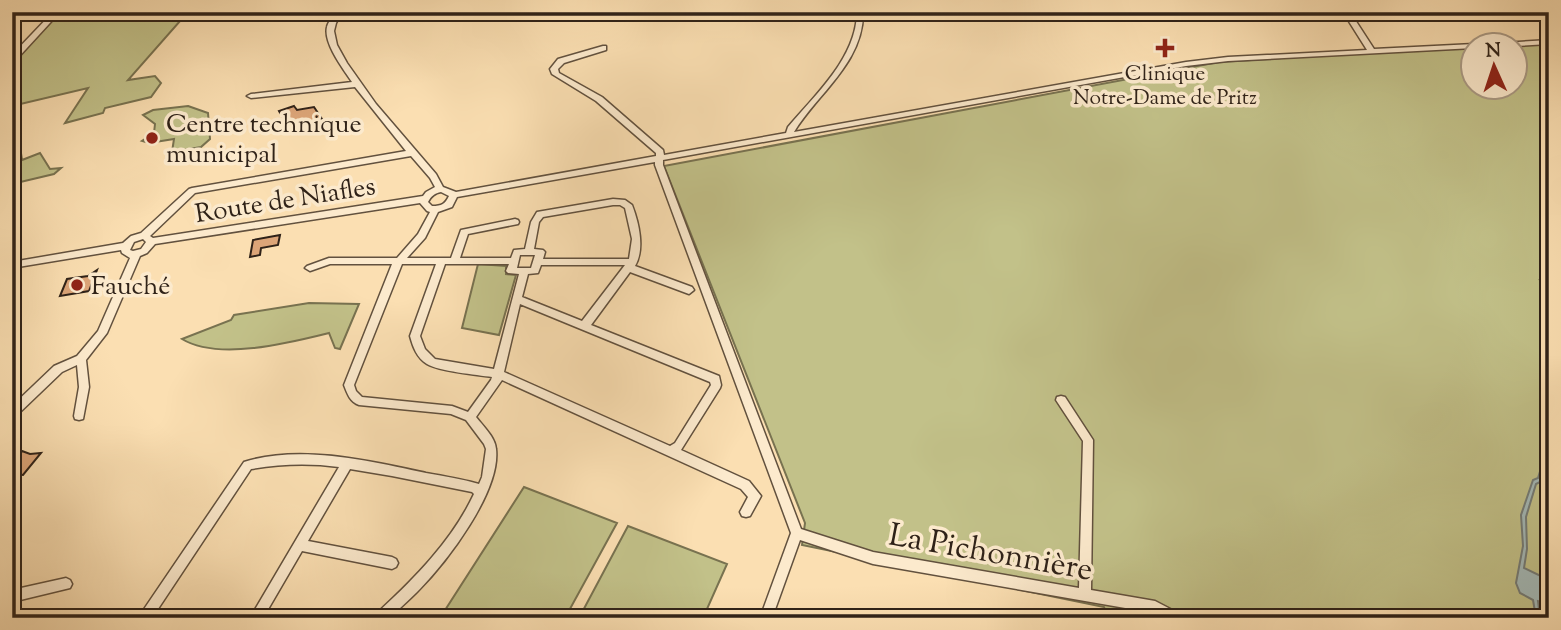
<svg xmlns="http://www.w3.org/2000/svg" width="1561" height="630" viewBox="0 0 1561 630" font-family="'Sorts Mill Goudy',serif">
<style>
.green{fill:#c2c189;stroke:#787250;stroke-width:2}
.water{fill:#a4bab8;stroke:#757d78;stroke-width:2}
.building{fill:#dca578;stroke:#2f2218;stroke-width:2}
.lines{fill:none;stroke-linecap:round;stroke-linejoin:round}
.minor-casing{stroke:#62513e;stroke-width:3}
.minor{fill:#fceacd;fill-rule:evenodd}
.poi-dot{fill:#8f2418;stroke:#fceacd;stroke-width:2.5}
.labels{text-anchor:middle;stroke-width:7;stroke-linejoin:round;paint-order:stroke}
.far-poi-label{font-size:21px;fill:#2f2218;stroke:#fceacd}
.poi-label{font-size:26px;fill:#2f2218;stroke:#fceacd;text-anchor:start}
.street-label{font-size:26px;fill:#2f2218;stroke:#fceacd}
.near-street-label{font-size:32px;fill:#2f2218;stroke:#fceacd}
</style>
<rect width="100%" height="100%" fill="#fbdfb2"/>
<filter id="stains"><feTurbulence type="fractalNoise" baseFrequency=".00286" numOctaves="4"/><feColorMatrix values="0 0 0 0 .2 0 0 0 0 .09 0 0 0 0 .02 0 0 0 .5 -.17"/></filter>
<radialGradient id="worn" r=".72"><stop offset=".6" stop-color="#630" stop-opacity="0"/><stop offset="1" stop-color="#630" stop-opacity=".3"/></radialGradient>
<path class="green" d="M56,12H188L128,80L155,76L161,83L151,97L105,108L103,113L65,123L88,88L12,106V61Z
M1549,41V279L1540,280L1549,292V616L1108,618L1104,607L802,545L805,523L664,166L1219,62L1473,46L1474,88H1516V46L1483,45Z
M188,106L208,113L210,139L201,147L172,152L174,139L149,143L142,141L154,133L155,124L143,115L153,110Z
M19,140L22,160L40,153L50,169L61,168L54,174L12,184V142Z
M478,264L506,266V274L516,275L499,335L462,328Z
M309,303L359,304L340,349L335,348L329,333C289,343 218,361 182,339L231,320L234,315Z
M524,487L617,523L565,618H440Z
M628,526L727,564L703,618H579Z"/>
<path class="water" d="M1546,452L1549,454L1542,481L1536,484L1526,517L1527,549L1524,568L1549,580V604L1538,601L1540,618H1536L1533,600L1520,593L1516,583L1523,546L1521,515L1533,480L1538,478Z"/>
<path class="building" d="M294,106L297,110L314,107L322,119L291,131L279,111Z
M280,235L278,245L261,248L260,255L250,257L253,240Z
M97,270L89,291L60,296L67,279L88,276Z
M22,451L30,454L41,453L23,475L12,474V463Z"/>
<g class="lines">
<defs>
<path id="minor" d="M53,12H60L15,61H12V55Z
M335,12H342L336,23L334,31L337,45L347,63L376,104L436,174L443,187L456,192L656,156V153L596,101L552,74L550,69L558,59L603,46H606V50L564,63L558,69L559,73L602,97L663,150L664,155L786,133L788,127C815,95 857,57 857,12H863C864,62 818,93 794,132L1186,62L1228,57L1367,50L1343,12H1350L1374,49L1474,44L1477,46H1474V48L1228,61L1186,66L663,160V165L801,529L873,552L1079,588L1083,441L1056,400L1057,397L1061,396L1065,397L1093,440L1091,590L1155,601L1180,614L1182,618H1163L1154,613L873,564L800,540L772,618H760L791,533L655,165V162L457,197L452,207L438,212L425,238L407,258H451L461,230L515,219L518,220L519,222L518,224L468,234L460,258H511L514,250L525,249L531,222L537,212L613,199L625,200L632,205C639,223 645,249 635,266L692,287L694,290L689,294L630,272L591,325L719,376L721,385L720,388L681,450L749,481L761,496L750,516L746,517L742,516L740,512L748,497L741,489L502,380L476,417C483,426 495,437 496,449C501,491 447,562 417,592C408,601 399,609 389,618H374L376,614C414,579 452,541 474,494L472,492L392,476L350,469L308,541L392,557L396,559L398,563L396,567L392,569L302,551L263,618H250L339,467C309,463 280,464 251,469L152,618H138L244,462C299,444 371,461 426,473C443,476 462,479 479,484L482,477L486,449L484,444L466,420L451,414L359,405C350,402 347,393 344,385L392,264H330L310,271L305,268L307,266L329,258H397L418,234L430,212L427,211L420,203L155,244L147,253L140,256L107,333L86,360L89,387L83,419L79,420L75,419L74,416L79,387L77,365L62,372L16,416L12,417V406L54,366L77,356L98,331L130,258L122,253L121,250L12,268V262L123,243L131,236L141,233L189,189L192,188L406,151L355,87L251,98L247,96L251,94L352,82C344,70 323,43 327,27C328,22 333,17 335,12ZM411,156L430,178L435,187L426,192L423,196L153,238L150,236L195,193ZM441,192L449,196C445,204 442,206 432,206L428,202C431,196 435,193 441,192ZM613,205H620L625,208L632,239L629,259H543L545,252L543,250L534,249L539,222L543,217ZM143,239L146,242L141,249L133,251L130,250L134,242ZM520,255H535L531,268H517ZM402,264H436L410,336C413,347 417,358 427,364C438,371 477,375 492,377L491,380L468,412L452,406L362,397L356,391L354,385ZM445,264H509L506,271L508,273L519,274L494,369L435,359L425,349L420,336ZM541,265H625L582,321L522,297L528,274L538,273ZM520,304L710,382L711,385L675,443L670,446L504,372Z
M1549,40V44L1516,46H1484L1487,44Z
M66,578L70,580L72,584L70,588L12,602V590Z"/>
</defs>
<use href="#minor" class="minor-casing"/>
<use href="#minor" class="minor"/>
</g>
<g class="poi-dot">
<path d="M1161.5 37.5h7v7h7v7h-7v7h-7v-7h-7v-7h7z"/>
<circle cx="152" cy="138" r="7"/>
<circle cx="77" cy="285" r="7"/>
</g>
<g class="labels">
<g class="far-poi-label">
<text x="1165" y="80">Clinique<tspan x="1165" dy="24">Notre-Dame de Pritz</tspan></text>
</g>
<g class="poi-label">
<text x="166" y="132">Centre technique<tspan x="166" dy="30">municipal</tspan></text>
<text x="91" y="294">Fauché</text>
</g>
<g class="street-label">
<text transform="translate(285 199) rotate(-9)" y="9">Route de Niafles</text>
</g>
<g class="near-street-label">
<text transform="translate(991 551) rotate(10)" y="11">La Pichonnière</text>
</g>
</g>
<rect width="1561" height="630" fill="none" stroke="#fbdfb2" stroke-width="42"/>
<rect x="14" y="14" width="1533" height="602" fill="none" stroke="#2f2218" stroke-width="3.5"/>
<rect x="21" y="21" width="1519" height="588" fill="none" stroke="#2f2218" stroke-width="2"/>
<g transform="translate(1494 66) rotate(357)"><circle r="33" fill="#fceacd" stroke="#aa9a85" stroke-width="2"/>
<path d="M0-5L12 26L0 18L-12 26Z" fill="#8f2418"/>
<text y="-10" font-size="19" font-weight="bold" text-anchor="middle" fill="#2f2218">N</text>
</g>
<rect width="100%" height="100%" filter="url(#stains)"/>
<rect width="100%" height="100%" fill="url(#worn)"/>
</svg>
